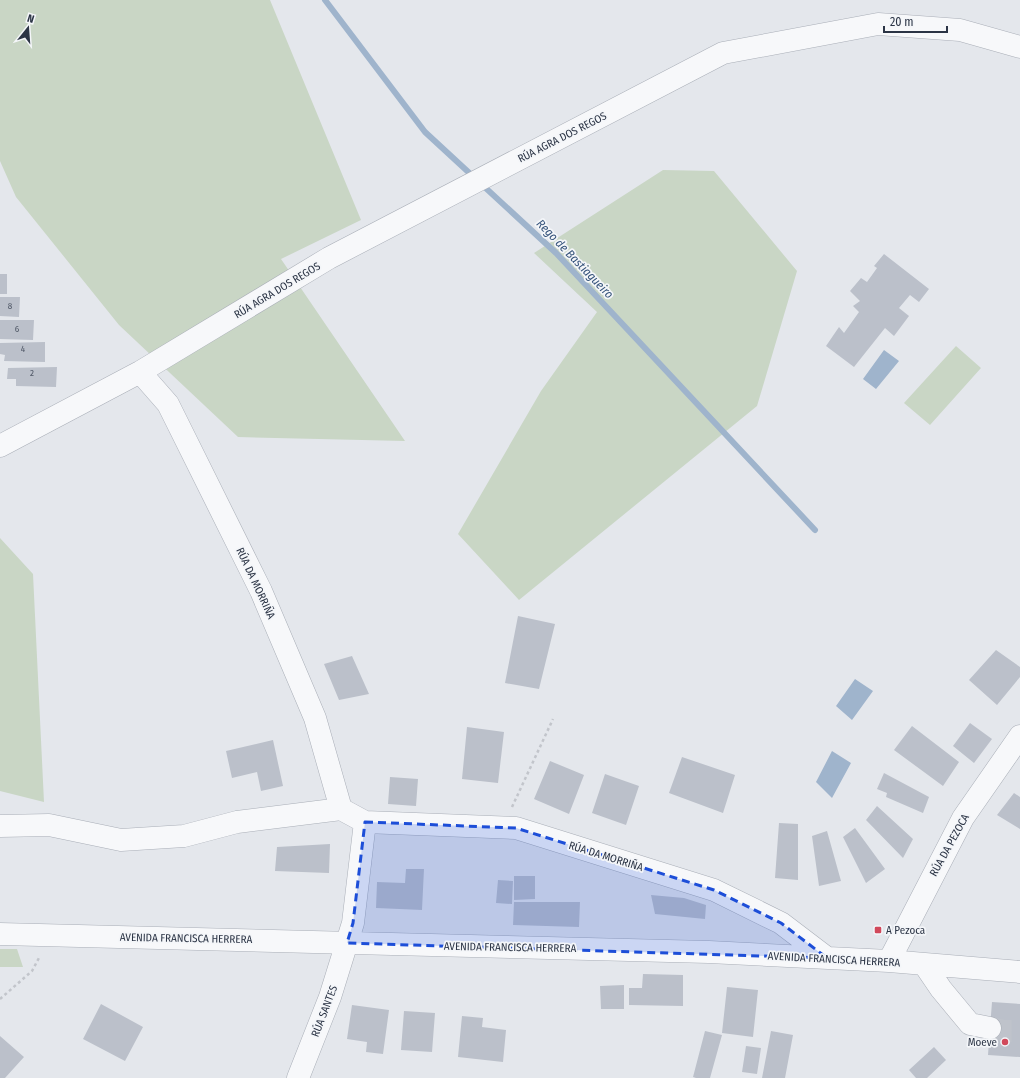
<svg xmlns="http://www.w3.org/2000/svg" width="1020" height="1078" viewBox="0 0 1020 1078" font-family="'Fira Sans Condensed',sans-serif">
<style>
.green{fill:#c9d6c5}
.water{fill:#9fb4cc}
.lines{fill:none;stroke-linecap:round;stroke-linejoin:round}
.stream{stroke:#9fb4cc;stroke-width:6}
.building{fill:#bbc0ca}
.minor-tunnel{stroke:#bfc3cb;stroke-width:22;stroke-dasharray:22 11;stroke-linecap:butt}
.minor-casing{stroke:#a9aeb7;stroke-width:23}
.path{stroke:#c2c5cb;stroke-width:2.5;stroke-dasharray:3 3;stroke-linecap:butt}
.minor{stroke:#f7f8fa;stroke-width:22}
.marked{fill:#1d4ed8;fill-opacity:0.2;stroke:#1d4ed8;stroke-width:3;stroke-dasharray:8 5;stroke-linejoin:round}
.poi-dot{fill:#d1495b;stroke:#f4f6f9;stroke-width:1.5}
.labels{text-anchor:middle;stroke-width:3.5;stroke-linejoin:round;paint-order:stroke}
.number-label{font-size:9px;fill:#4f5766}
.street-label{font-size:11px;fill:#2b3445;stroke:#f4f6f9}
.poi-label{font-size:11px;fill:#2b3445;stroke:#f4f6f9;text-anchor:start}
.water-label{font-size:12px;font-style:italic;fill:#34527a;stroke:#f4f6f9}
</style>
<rect width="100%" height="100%" fill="#e4e7ec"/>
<path class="green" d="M0,0H270L361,220L281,259L405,441L238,437L119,325L16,197L0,161Z
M663,170L714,171L797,271L757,406L519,600L458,534L541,391L597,312L534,253Z
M956,346L981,368L930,425L904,403Z
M0,538L33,574L44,802L0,791Z
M0,949H17L23,967H0Z"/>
<path class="water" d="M884,350L899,361L876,389L863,379Z
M855,679L873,691L852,720L836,706Z
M832,751L851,763L832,798L816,782Z"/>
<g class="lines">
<path class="stream" d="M325,0L425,132L556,253L815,530"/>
</g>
<path class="building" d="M884,254L929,289L919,302L910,295L899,308L909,316L894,336L885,328L854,367L826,346L839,327L844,333L859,312L853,306L860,301L850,291L861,278L867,282L877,268L874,266Z
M0,274H7V294H0Z
M0,297H20L19,317L0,316Z
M0,320H34L33,340L0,339Z
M45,342V362L4,361L5,355L0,354V343Z
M57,367L56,387L16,386V379H7L8,368Z
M518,616L555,624L539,689L505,683Z
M996,650L1020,667V677L997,705L969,680Z
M352,656L369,694L339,700L324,664Z
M970,723L992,739L974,763L953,746Z
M912,726L959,762L943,786L894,750Z
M467,727L504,732L498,783L462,779Z
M273,740L283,786L261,791L257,772L232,778L226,751Z
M682,757L735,775L723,813L669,793Z
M550,761L584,775L569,814L534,799Z
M884,773L929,797L923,813L886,797L887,793L877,789Z
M605,774L639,786L626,825L592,813Z
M390,777L418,779L416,806L388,804Z
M1014,793L1020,797V829L997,815Z
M877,806L913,839L903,858L866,820Z
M779,823L798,824V880L775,878Z
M855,828L885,869L866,883L843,837Z
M827,831L841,881L819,886L812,836Z
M330,844L329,873L275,871L277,847Z
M406,869H424L422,910L376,908L377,882L405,883Z
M514,876H535V899L514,900Z
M498,880L513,881L512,904L496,903Z
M651,895L684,898L706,905L705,919L655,914Z
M514,902H580L579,927L513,925Z
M643,974L683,975V1006L629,1005V988H642Z
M624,985V1009H601L600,986Z
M727,987L758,990L753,1037L722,1033Z
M992,1002L1020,1004V1057L988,1055Z
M101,1004L143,1027L125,1061L83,1039Z
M352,1005L389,1010L383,1054L366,1052L367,1042L347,1039Z
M404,1011L435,1013L432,1052L401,1050Z
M462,1016L483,1018L482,1027L506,1030L503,1062L458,1057Z
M705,1031L722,1035L710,1078H696L693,1077Z
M771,1031L793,1035L785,1078H762Z
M0,1036L24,1057L5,1078H0Z
M746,1046L761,1048L757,1074L742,1072Z
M934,1047L946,1060L927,1078H916L909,1070Z"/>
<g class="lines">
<path class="minor-tunnel" d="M990,1028L1004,1031H1020"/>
<defs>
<path id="minor" d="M140,372L168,404L261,591L315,718L341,809
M0,446L140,372L329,258L723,53L878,24L960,30L1020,47
M0,826L49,825L121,840L184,836L237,822L341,809L365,822L516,828L714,890L781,923L827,958
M0,934L709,952L889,961L1020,972
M889,961L963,818L1020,736
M924,964L941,989L970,1024L990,1028
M298,1078L330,997L353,923L365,822"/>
</defs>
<use href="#minor" class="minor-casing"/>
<path class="path" d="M512,807L553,719
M0,999L32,971L40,956"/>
<use href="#minor" class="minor"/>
</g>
<path class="marked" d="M365,822L516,828L714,890L781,923L827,958L347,943L353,923Z"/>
<g class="poi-dot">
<rect x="874" y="926" width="8" height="8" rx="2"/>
<circle cx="1005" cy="1042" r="4"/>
</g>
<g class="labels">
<g class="number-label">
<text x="10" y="309">8</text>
<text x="17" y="332">6</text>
<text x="23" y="352">4</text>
<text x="32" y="376">2</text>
</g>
<g class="street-label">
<text transform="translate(562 137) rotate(-27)" y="4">RÚA AGRA DOS REGOS</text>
<text transform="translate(277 290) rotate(-31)" y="4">RÚA AGRA DOS REGOS</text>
<text transform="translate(256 583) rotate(65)" y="4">RÚA DA MORRIÑA</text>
<text transform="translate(949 845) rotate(-61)" y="4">RÚA DA PEZOCA</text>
<text transform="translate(606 856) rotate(17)" y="4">RÚA DA MORRIÑA</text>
<text transform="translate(186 938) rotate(1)" y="4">AVENIDA FRANCISCA HERRERA</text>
<text transform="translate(510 947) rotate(1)" y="4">AVENIDA FRANCISCA HERRERA</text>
<text transform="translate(834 959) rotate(3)" y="4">AVENIDA FRANCISCA HERRERA</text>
<text transform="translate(324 1011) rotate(-69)" y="4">RÚA SANTES</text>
</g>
<g class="poi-label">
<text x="886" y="934">A Pezoca</text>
<text x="997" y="1046" text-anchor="end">Moeve</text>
</g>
<g class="water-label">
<text transform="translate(575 259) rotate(46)" y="4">Rego de Bastiagueiro</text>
</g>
</g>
<g transform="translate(28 28) rotate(17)" stroke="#f4f6f9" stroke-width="3" paint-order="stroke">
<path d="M0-3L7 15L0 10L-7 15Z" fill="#2b3445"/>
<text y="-6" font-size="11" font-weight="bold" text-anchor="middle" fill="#2b3445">N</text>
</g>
<path d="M884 26v6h63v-6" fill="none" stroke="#2b3445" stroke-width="2"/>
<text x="890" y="26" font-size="12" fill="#2b3445" stroke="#f4f6f9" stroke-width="3" paint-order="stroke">20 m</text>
</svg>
